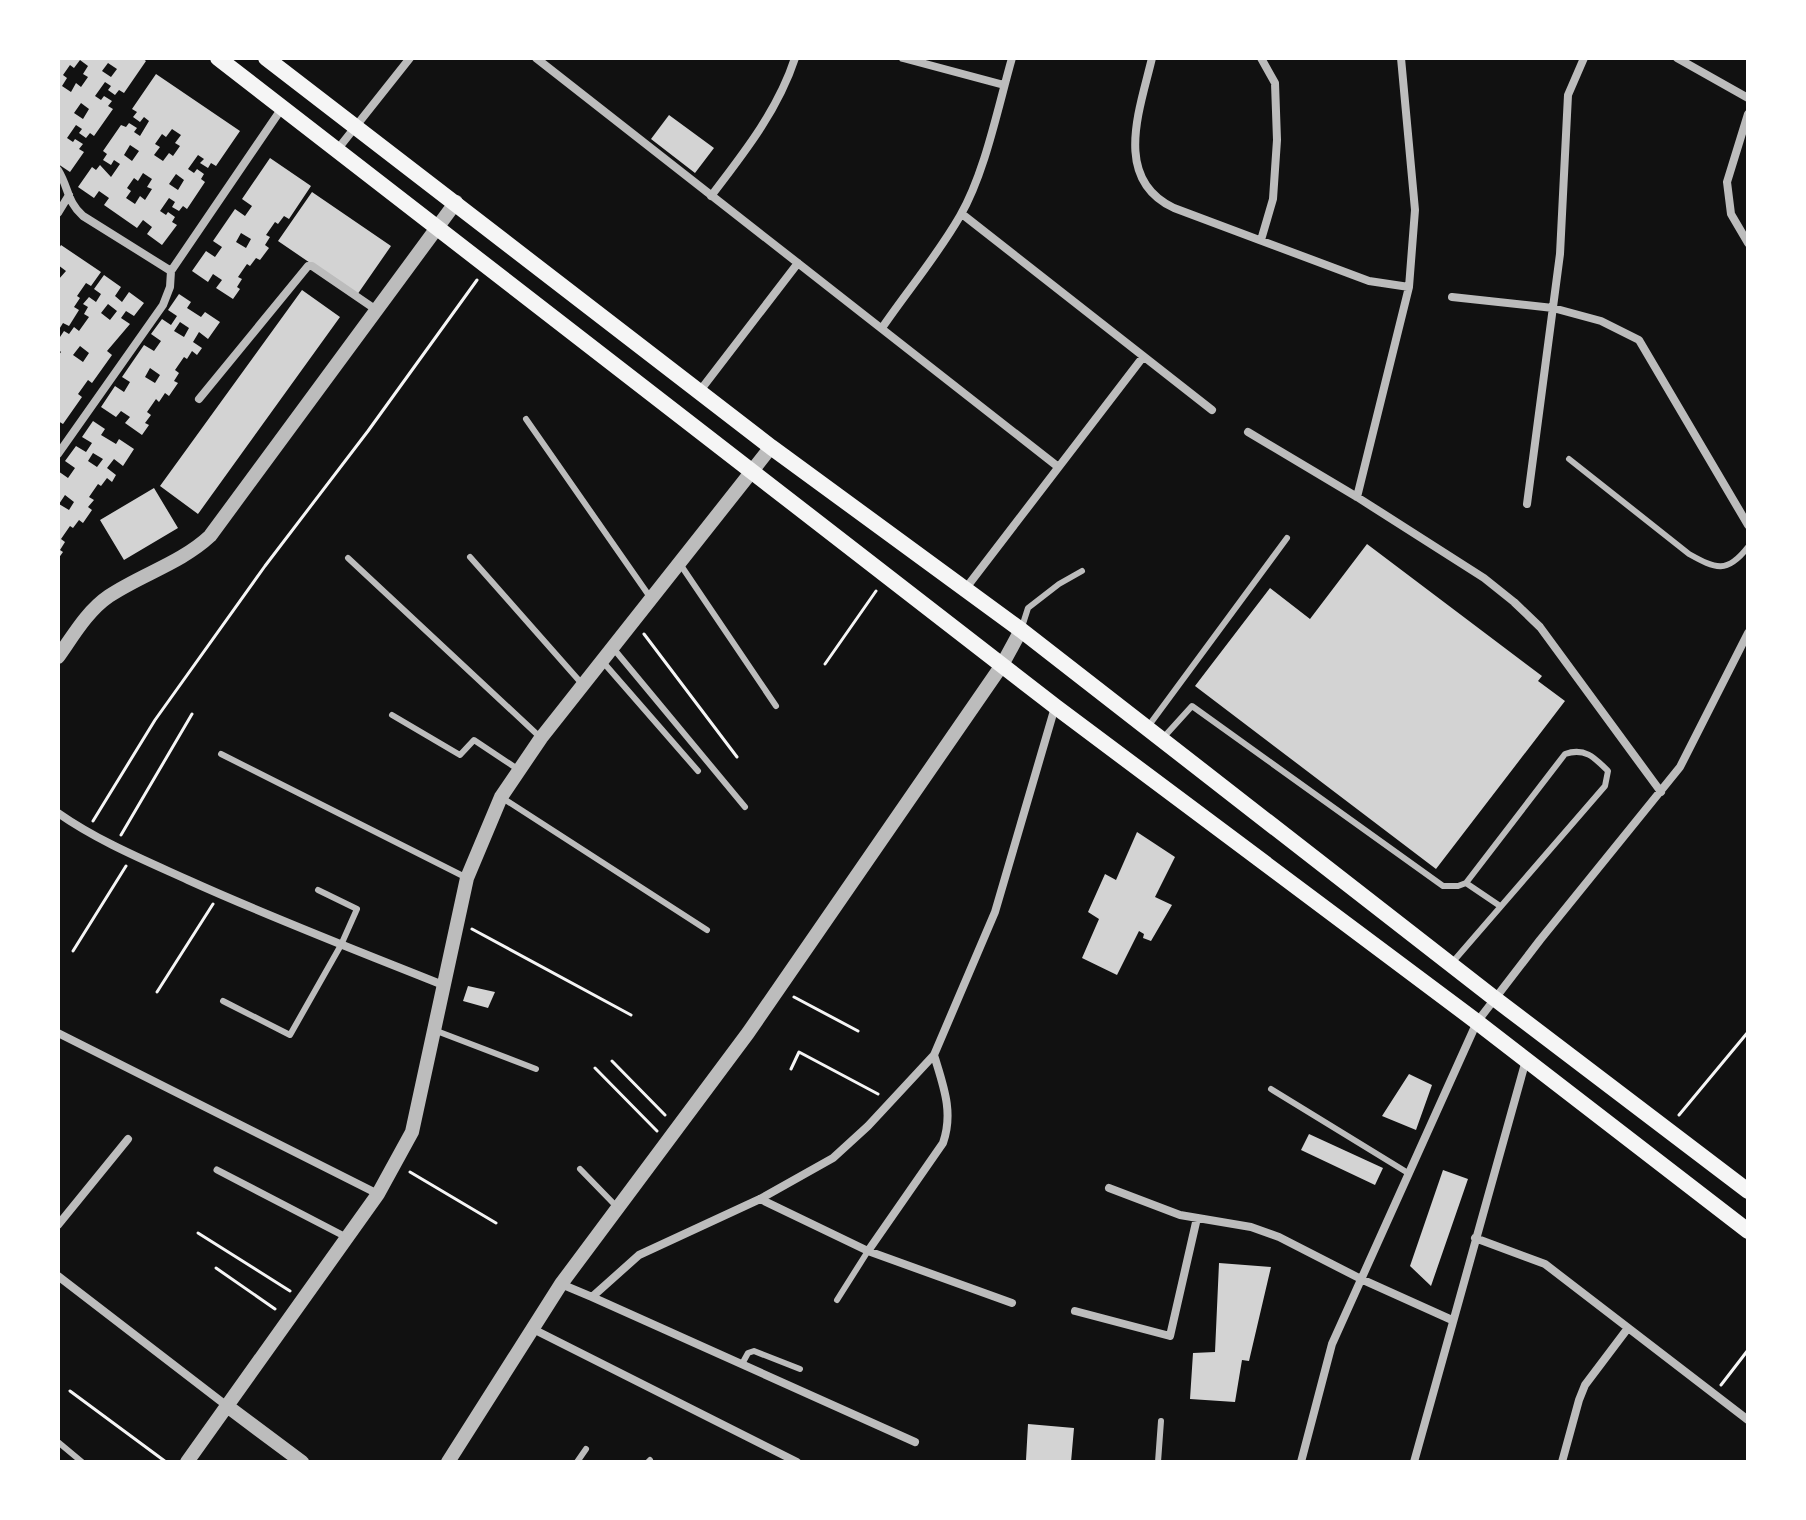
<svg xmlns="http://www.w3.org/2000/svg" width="1806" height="1520" viewBox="0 0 1806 1520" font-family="Bitter,serif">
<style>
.building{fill:#d3d3d3;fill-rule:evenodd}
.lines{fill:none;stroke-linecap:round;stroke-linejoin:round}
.path{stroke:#f5f5f5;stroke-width:3}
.service{stroke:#bcbcbc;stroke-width:6}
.pedestrian{stroke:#bcbcbc;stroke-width:7}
.minor{stroke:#bcbcbc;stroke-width:8}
.tertiary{stroke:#bcbcbc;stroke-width:14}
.secondary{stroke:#f5f5f5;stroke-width:16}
</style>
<rect width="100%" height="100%" fill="#111"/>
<path class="building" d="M58,58H142L146,61L124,93L119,90L115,95L108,90L111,86L105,82L95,96L101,100L104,96L112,101L108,106L113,109L94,136L90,133L86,138L79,133L82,129L76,125L67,138L73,142L75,139L83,144L79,149L84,152L70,172L58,164ZM80,60L88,66L83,74L88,77L81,87L76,83L71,92L62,86L67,78L63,75L70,65L74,68ZM108,63L117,69L111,77L102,71ZM81,103L89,109L83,119L74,113Z
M156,74L240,131L216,166L211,163L208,168L200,163L204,159L198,155L188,169L194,173L197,169L204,174L201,179L205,182L187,209L183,206L179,211L172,207L175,202L169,198L160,211L166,215L168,212L175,217L172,222L177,225L162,245L147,234L152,227L143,220L137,228L104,205L109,198L99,191L94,198L78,187L92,167L96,170L100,165L111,177L120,164L114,160L111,165L103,160L107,154L103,151L121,125L126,127L129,123L137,128L134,132L140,136L149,121L144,117L140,122L133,117L137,112L132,109ZM172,129L181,135L175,143L180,146L173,156L169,153L163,161L154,155L160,147L155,144L162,134L166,137ZM130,145L139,151L132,161L124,155ZM143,173L152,179L147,187L152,189L145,200L140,196L135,204L126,198L131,191L127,188L134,178L138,181ZM176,174L184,180L178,190L169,184Z
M669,115L714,148L695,173L651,139Z
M270,158L311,186L289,219L284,216L278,224L275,222L266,235L270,237L265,245L269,248L260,260L256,258L250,266L247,264L238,277L242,279L237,287L240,289L233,299L216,288L222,280L213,274L208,282L192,271L206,251L215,257L222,247L213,241L235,209L245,216L252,206L242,199ZM241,233L251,239L246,248L236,242Z
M312,192L391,246L357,295L278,241Z
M61,245L101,272L91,286L86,283L77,296L80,298L74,307L79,310L69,326L63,323L58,331V280L66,271L58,265V250Z
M104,275L121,287L115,296L122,302L129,292L144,303L134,316L126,311L121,318L130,324L107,351L112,355L92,383L88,380L78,394L82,397L63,424L58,421V356L61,352L58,349V340L64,331L69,334L74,327L79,331L89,317L84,314L88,307L83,304L89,297L96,302L101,294L94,289ZM108,304L117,311L110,320L101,313ZM80,346L89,353L83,362L73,355Z
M302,290L340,317L198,514L160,486Z
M179,294L191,302L187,308L201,317L205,312L220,322L208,339L199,332L193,342L202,348L197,355L192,351L187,359L184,357L175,370L179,373L174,381L178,383L169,396L165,393L159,402L156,399L147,412L151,415L145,423L149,425L142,435L125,423L130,417L121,411L116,417L101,407L115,386L124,392L130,382L122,377L144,345L154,351L161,341L151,334L162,319L171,325L177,316L168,310ZM180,322L189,328L184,337L174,331ZM150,368L160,375L155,383L145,377Z
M93,421L105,429L101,435L116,444L119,439L134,449L123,466L114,459L107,468L116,475L112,482L107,478L101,486L98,484L89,497L94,500L88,507L92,510L83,523L79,520L73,528L70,526L61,539L65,542L60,550L63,552L58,559V471L68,478L75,468L65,461L76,446L86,452L92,443L82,437ZM93,453L103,459L97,467L88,461ZM65,495L74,502L69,510L59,504Z
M154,488L178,528L124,560L100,520Z
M1367,544L1542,676L1538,681L1565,701L1436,869L1195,686L1270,588L1310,619Z
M1137,832L1175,857L1155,897L1172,905L1151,941L1143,938L1144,934L1139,931L1117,975L1082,958L1099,919L1088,912L1105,874L1116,880Z
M468,986L495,992L488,1008L463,1001Z
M1409,1074L1432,1085L1416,1130L1382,1116Z
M1309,1134L1383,1168L1375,1185L1301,1150Z
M1443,1170L1468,1179L1431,1286L1410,1266Z
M1219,1263L1271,1267L1249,1361L1242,1360L1235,1402L1190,1399L1193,1353L1215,1352Z
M1028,1424L1074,1428L1071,1462L1026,1460Z"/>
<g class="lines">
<path class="path" d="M644,634L737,757
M825,664L876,591
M93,821L155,720L265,566L368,431L477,280
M121,835L192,714
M472,929L631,1015
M73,951L126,866
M157,992L213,904
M794,997L858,1031
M612,1061L665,1115
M595,1068L657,1131
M791,1069L799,1052L878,1094
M1679,1115L1748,1032
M410,1172L496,1223
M198,1233L290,1291
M216,1268L275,1309
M1721,1385L1748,1350
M70,1391L166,1462"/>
<path class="service" d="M526,419L650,597
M1569,459L1689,554C1716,569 1727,574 1748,547
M470,557L583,685
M348,558L541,738
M680,564L776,706
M1021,630L1028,608L1059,584L1082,571
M613,648L745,807
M603,662L698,771
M392,715L460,755L474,740L519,770
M1147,728L1287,538
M1163,738L1192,706L1443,886H1458L1466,883L1565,754C1585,747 1595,758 1608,771L1605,786L1451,964
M221,754L467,878
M501,797L707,930
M1466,883L1500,906
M223,1001L290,1035L341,945L357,909L318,890
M434,1030L536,1069
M1271,1089L1408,1173
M580,1169L616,1206
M837,1300L868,1251
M742,1364L748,1353L754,1351L800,1369
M58,1442L82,1462
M577,1462L586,1449
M648,1462L650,1460
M1158,1462L1161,1421"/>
<path class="pedestrian" d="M217,1170L346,1237"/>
<path class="minor" d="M536,58L1057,466
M903,58L1004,85
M1152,58C1140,109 1112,179 1174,208L1369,281L1409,287
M1261,58L1275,83L1277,140L1273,199L1261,240
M1677,58L1748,98
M1748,114L1727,182L1731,214L1748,243
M337,150L410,58
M58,170C69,188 67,202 83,216L171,271
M711,196C744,153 778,110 795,58
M58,213L69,195
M962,214L1212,410
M1452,297L1553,308L1601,321L1639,340L1748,525
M882,328C908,290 937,256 960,216C985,173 998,107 1012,58
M699,392L798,263
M199,399L308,266H312L375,309
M1248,432L1357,497L1484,578L1514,602L1540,627L1661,792
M58,454L163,305L170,287L171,271L282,108
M1357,497L1409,287L1415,210L1401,58
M1527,504L1560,254L1568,95L1584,58
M966,588L1143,357
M58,813C98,841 144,860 188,880C272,918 358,951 443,985
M58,1033L378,1194
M1109,1188L1180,1215L1251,1227L1279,1237L1361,1279L1452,1320
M760,1199L868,1251L1012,1303
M58,1225L128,1139
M1475,1238L1545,1264L1748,1420
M868,1251L943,1143C954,1112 943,1085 934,1055
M58,1276L227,1406
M561,1284L592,1297L639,1255L760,1199L833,1158L868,1126L934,1055L995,912L1055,707
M592,1297L915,1442
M1075,1311L1170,1336L1197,1218
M533,1329L797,1462
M1301,1462L1332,1344L1477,1022L1540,940L1680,767L1748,633
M1414,1462L1526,1060
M1562,1462L1579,1400L1585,1385L1628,1328"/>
<path class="tertiary" d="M58,657C73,636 87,611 109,596C142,574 181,563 210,536L456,202
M227,1406L302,1462
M187,1462L378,1194L412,1132L467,878L501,797L541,738L771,447
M448,1462L561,1284L748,1033L1002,665L1021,630"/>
<path class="secondary" d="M218,58L1056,707L1477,1022L1748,1231
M266,58L771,447L1021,630L1494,998L1748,1191"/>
</g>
<rect width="1806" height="1520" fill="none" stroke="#ffffff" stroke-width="120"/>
</svg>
